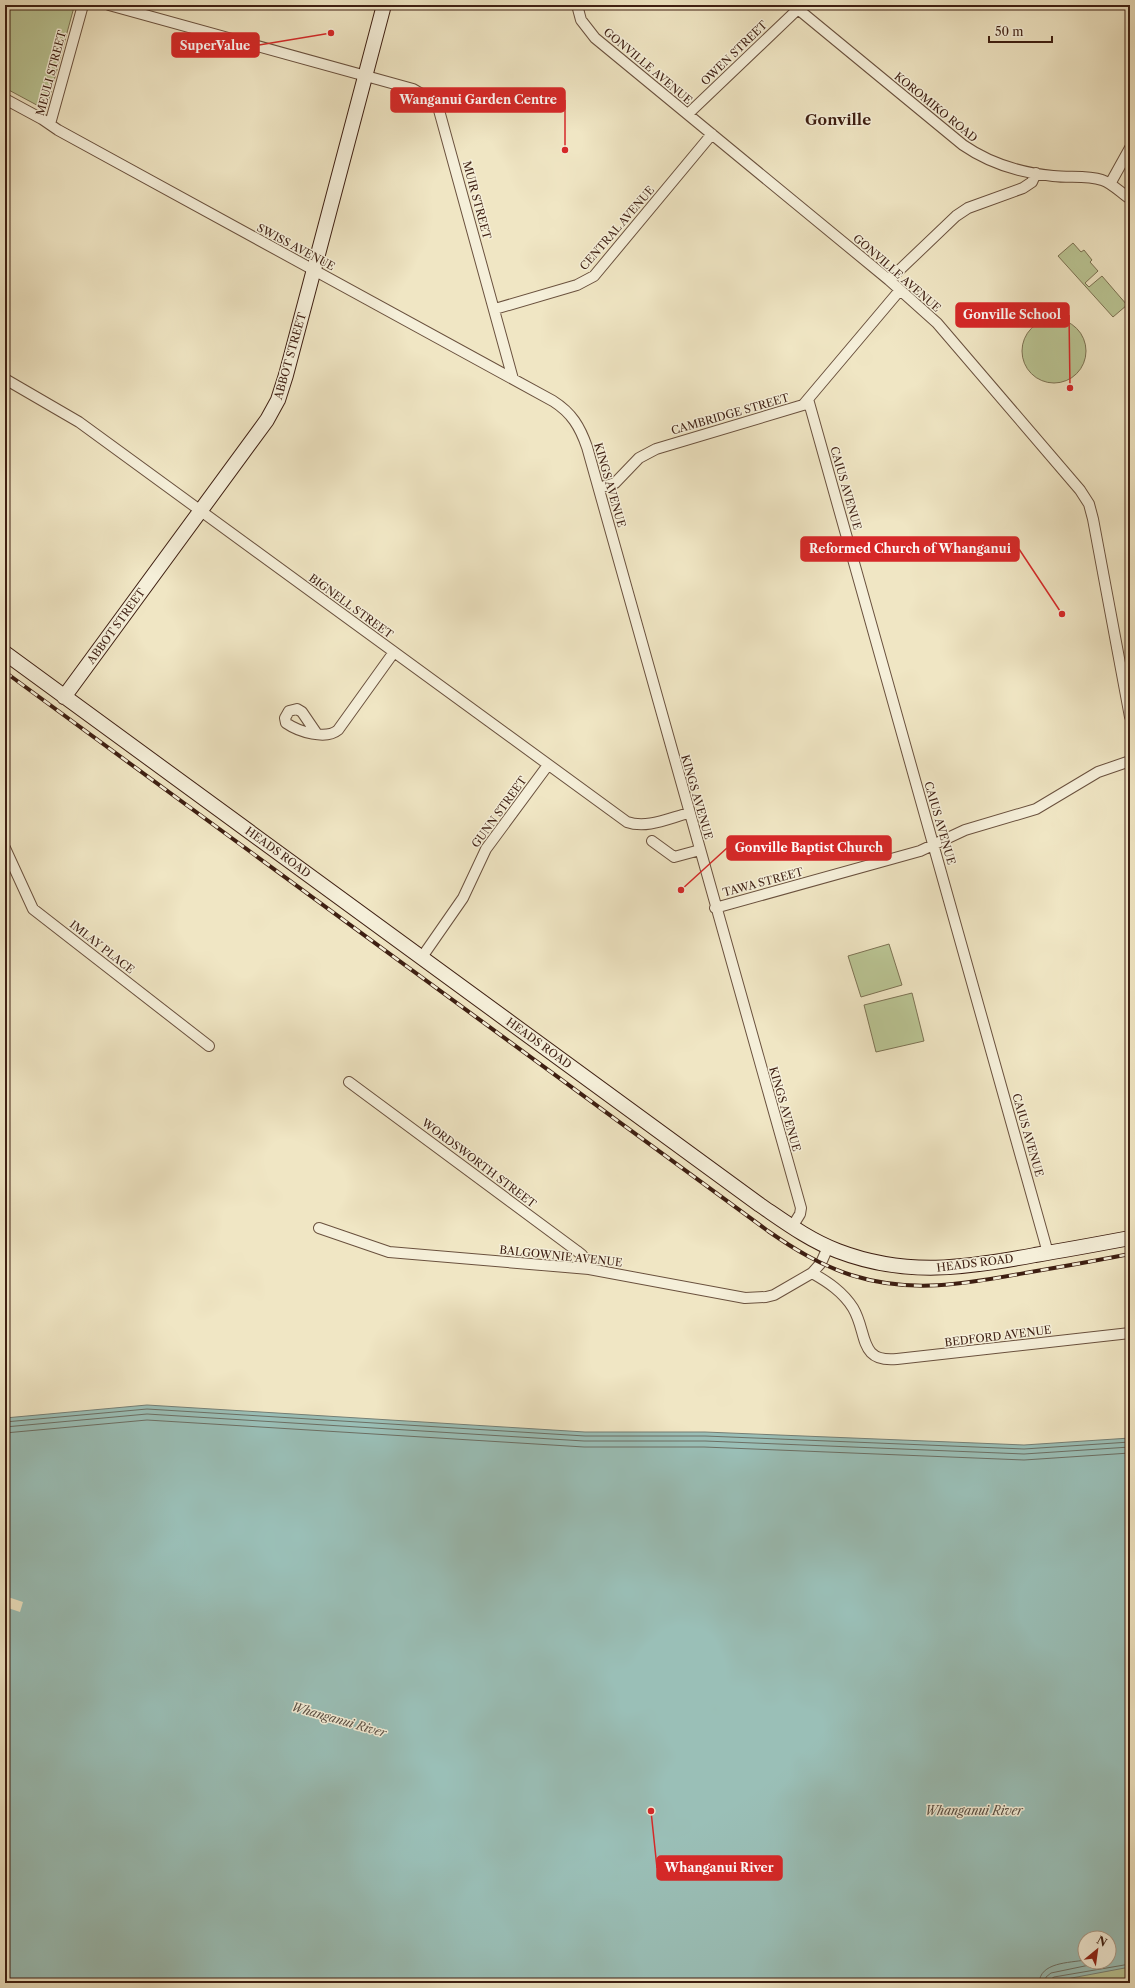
<svg xmlns="http://www.w3.org/2000/svg" width="1135" height="1988" viewBox="0 0 1135 1988" font-family="'Libre Caslon Text',serif">
<style>
.green{fill:#bac594;stroke:#7c7253}
.water{fill:#9abfb7;stroke:#757f75;fill-rule:evenodd}
.pier{fill:#f0e6c4}
.lines{fill:none;stroke-linecap:round;stroke-linejoin:round}
.shore{stroke:#6c6f64;stroke-width:1}
.street-casing{stroke:#6a513e;stroke-width:12}
.secondary-casing{stroke:#3e1f12;stroke-width:16}
.street{stroke:#f5efd9;stroke-width:10}
.secondary{stroke:#f5efd9;stroke-width:14}
.rail-casing{stroke:#3e1f12;stroke-width:4}
.rail{stroke:#f5efd9;stroke-width:2.5;stroke-dasharray:8;stroke-linecap:butt}
.labels{text-anchor:middle;stroke-width:3;stroke-linejoin:round;paint-order:stroke}
.street-label{font-size:11px;fill:#3e1f12;stroke:#f5efd9}
.water-label{font-size:12px;font-style:italic;fill:#5a4f44;stroke:#f5efd9}
.district-label{font-size:15px;font-weight:bold;fill:#3e1f12;stroke:#f5efd9}
.leader{fill:none;stroke:#d62828;stroke-width:1.5}
.callout-dot{fill:#d62828;stroke:#f5efd9;stroke-width:1.5}
.callout{fill:#d62828;stroke:#d62828;stroke-width:1.5}
.callout-label{font-size:12px;text-anchor:middle;font-weight:bold;fill:#fff}
</style>
<rect width="100%" height="100%" fill="#f0e6c4"/>
<filter id="stains"><feTurbulence type="fractalNoise" baseFrequency=".005" numOctaves="4"/><feColorMatrix values="0 0 0 0 .2 0 0 0 0 .09 0 0 0 0 .02 0 0 0 .5 -.17"/></filter>
<radialGradient id="worn" r=".72"><stop offset=".6" stop-color="#630" stop-opacity="0"/><stop offset="1" stop-color="#630" stop-opacity=".3"/></radialGradient>
<path class="green" d="M5,5H68L74,7L46,110L5,88Z
M1073,243L1081,252L1084,250L1092,260L1090,262L1098,271L1085,283L1089,287L1102,276L1127,305L1113,317L1058,256Z
M1022 351a32 32 0 1 1 64 0a32 32 0 1 1-64 0Z
M889,944L902,985L861,997L848,956Z
M912,993L924,1041L876,1052L864,1005Z
M1130,1956V1983H956L1109,1962Z"/>
<path class="water" d="M147,1405L585,1432H705L1024,1445L1130,1438V1967L1045,1983H5V1418ZM1085,1938H1109V1962H1085Z"/>
<path class="pier" d="M5,1596L23,1602L20,1612L5,1607Z"/>
<g class="lines">
<path class="shore" d="M5,1422L147,1409L585,1436H705L1024,1449L1130,1442
M5,1427L147,1414L584,1441H705L1024,1454L1130,1447
M5,1433L147,1420L584,1447H704L1024,1460L1130,1453
M1039,1983C1040,1962 1069,1963 1085,1960
M1045,1983L1046,1977L1051,1973L1104,1962
M1050,1983L1051,1979L1054,1977L1130,1964"/>
<defs>
<path id="street" d="M109,5L413,89L437,103L513,379
M577,5L581,20L595,38L889,280L937,323L1080,490L1089,504L1093,519L1130,717
M793,5L963,145C989,163 1022,173 1053,176C1069,178 1087,175 1102,180C1112,183 1121,193 1130,199
M5,99L42,119L58,130L553,401C572,413 580,427 587,447L801,1208L800,1214L792,1227
M688,114L798,9
M50,124L83,5
M1110,184L1130,148
M889,280L956,216L968,208L1023,188L1032,182L1036,173
M495,309L577,285L594,276L712,134
M5,379L79,422L627,822C647,829 669,818 689,813
M808,399L1048,1253
M599,488L615,483L639,458L656,449L803,405L900,290
M317,734L302,712L297,709L289,711L285,718L286,723C299,732 326,740 338,730L394,652
M652,841L674,857L700,850
M5,848L33,909L209,1046
M715,908L920,851L965,830L1036,809L1098,772L1130,761
M422,957L463,898L486,849L548,765
M349,1082L577,1251L582,1255L589,1269
M319,1228L389,1252L589,1269L745,1298L766,1297L774,1295L812,1273L821,1263L828,1247
M812,1273C828,1282 843,1292 853,1308C868,1333 858,1363 897,1359L1130,1333"/>
<path id="secondary" d="M5,653L760,1205C785,1222 809,1240 838,1251C906,1277 966,1268 1035,1255C1066,1250 1098,1244 1130,1238
M64,697L267,420L278,400L286,375L384,5"/>
</defs>
<use href="#street" class="street-casing"/>
<use href="#secondary" class="secondary-casing"/>
<use href="#street" class="street"/>
<use href="#secondary" class="secondary"/>
<defs>
<path id="rail" d="M5,672L768,1231C794,1249 820,1265 851,1275C911,1294 965,1284 1025,1273C1060,1267 1095,1261 1130,1254"/>
</defs>
<use href="#rail" class="rail-casing"/>
<use href="#rail" class="rail"/>
</g>
<g class="labels">
<g class="street-label">
<text transform="translate(734 53) rotate(-44)" y="4">OWEN STREET</text>
<text transform="translate(648 66) rotate(40)" y="4">GONVILLE AVENUE</text>
<text transform="translate(51 73) rotate(-75)" y="4">MEULI STREET</text>
<text transform="translate(936 107) rotate(39)" y="4">KOROMIKO ROAD</text>
<text transform="translate(477 200) rotate(75)" y="4">MUIR STREET</text>
<text transform="translate(617 228) rotate(-49)" y="4">CENTRAL AVENUE</text>
<text transform="translate(296 247) rotate(28)" y="4">SWISS AVENUE</text>
<text transform="translate(897 273) rotate(41)" y="4">GONVILLE AVENUE</text>
<text transform="translate(290 356) rotate(-74)" y="4">ABBOT STREET</text>
<text transform="translate(730 414) rotate(-16)" y="4">CAMBRIDGE STREET</text>
<text transform="translate(610 485) rotate(74)" y="4">KINGS AVENUE</text>
<text transform="translate(846 488) rotate(74)" y="4">CAIUS AVENUE</text>
<text transform="translate(351 606) rotate(36)" y="4">BIGNELL STREET</text>
<text transform="translate(116 626) rotate(-54)" y="4">ABBOT STREET</text>
<text transform="translate(697 797) rotate(74)" y="4">KINGS AVENUE</text>
<text transform="translate(499 812) rotate(-54)" y="4">GUNN STREET</text>
<text transform="translate(940 823) rotate(74)" y="4">CAIUS AVENUE</text>
<text transform="translate(278 852) rotate(36)" y="4">HEADS ROAD</text>
<text transform="translate(763 882) rotate(-15)" y="4">TAWA STREET</text>
<text transform="translate(102 947) rotate(38)" y="4">IMLAY PLACE</text>
<text transform="translate(539 1043) rotate(36)" y="4">HEADS ROAD</text>
<text transform="translate(785 1109) rotate(74)" y="4">KINGS AVENUE</text>
<text transform="translate(1028 1135) rotate(74)" y="4">CAIUS AVENUE</text>
<text transform="translate(479 1163) rotate(37)" y="4">WORDSWORTH STREET</text>
<text transform="translate(561 1256) rotate(6)" y="4">BALGOWNIE AVENUE</text>
<text transform="translate(975 1263) rotate(-7)" y="4">HEADS ROAD</text>
<text transform="translate(998 1336) rotate(-7)" y="4">BEDFORD AVENUE</text>
</g>
<g class="water-label">
<text transform="translate(339 1720) rotate(16)" y="4">Whanganui River</text>
<text x="974" y="1815">Whanganui River</text>
</g>
<g class="district-label">
<text x="838" y="125">Gonville</text>
</g>
</g>
<path class="leader" d="M331 33L259 45M565 150L565 100M1070 388L1069 315M1062 614L1019 549M681 890L727 848M651 1811L657 1868"/>
<g class="callout-dot">
<circle cx="331" cy="33" r="4"/>
<circle cx="565" cy="150" r="4"/>
<circle cx="1070" cy="388" r="4"/>
<circle cx="1062" cy="614" r="4"/>
<circle cx="681" cy="890" r="4"/>
<circle cx="651" cy="1811" r="4"/>
</g>
<g class="callout">
<rect x="172" y="33" width="87" height="24" rx="4"/>
<rect x="391" y="88" width="174" height="24" rx="4"/>
<rect x="956" y="303" width="113" height="24" rx="4"/>
<rect x="801" y="537" width="218" height="24" rx="4"/>
<rect x="727" y="836" width="164" height="24" rx="4"/>
<rect x="657" y="1856" width="125" height="24" rx="4"/>
</g>
<g class="callout-label">
<text x="215" y="50">SuperValue</text>
<text x="478" y="104">Wanganui Garden Centre</text>
<text x="1012" y="319">Gonville School</text>
<text x="910" y="553">Reformed Church of Whanganui</text>
<text x="809" y="852">Gonville Baptist Church</text>
<text x="719" y="1872">Whanganui River</text>
</g>
<rect width="1135" height="1988" fill="none" stroke="#f0e6c4" stroke-width="20"/>
<rect x="6" y="6" width="1123" height="1976" fill="none" stroke="#3e1f12" stroke-width="2"/>
<rect x="10" y="10" width="1115" height="1968" fill="none" stroke="#3e1f12"/>
<g transform="translate(1097 1950) rotate(29)"><circle r="19" fill="#f5efd9" stroke="#ac9c89"/>
<path d="M0-3L7 15L0 10L-7 15Z" fill="#8f2418"/>
<text y="-6" font-size="11" font-weight="bold" text-anchor="middle" fill="#3e1f12">N</text>
</g>
<path d="M989 36v6h63v-6" fill="none" stroke="#3e1f12" stroke-width="2"/>
<text x="995" y="36" font-size="12" fill="#3e1f12" stroke="#f5efd9" stroke-width="3" paint-order="stroke">50 m</text>
<rect width="100%" height="100%" filter="url(#stains)"/>
<rect width="100%" height="100%" fill="url(#worn)"/>
</svg>
